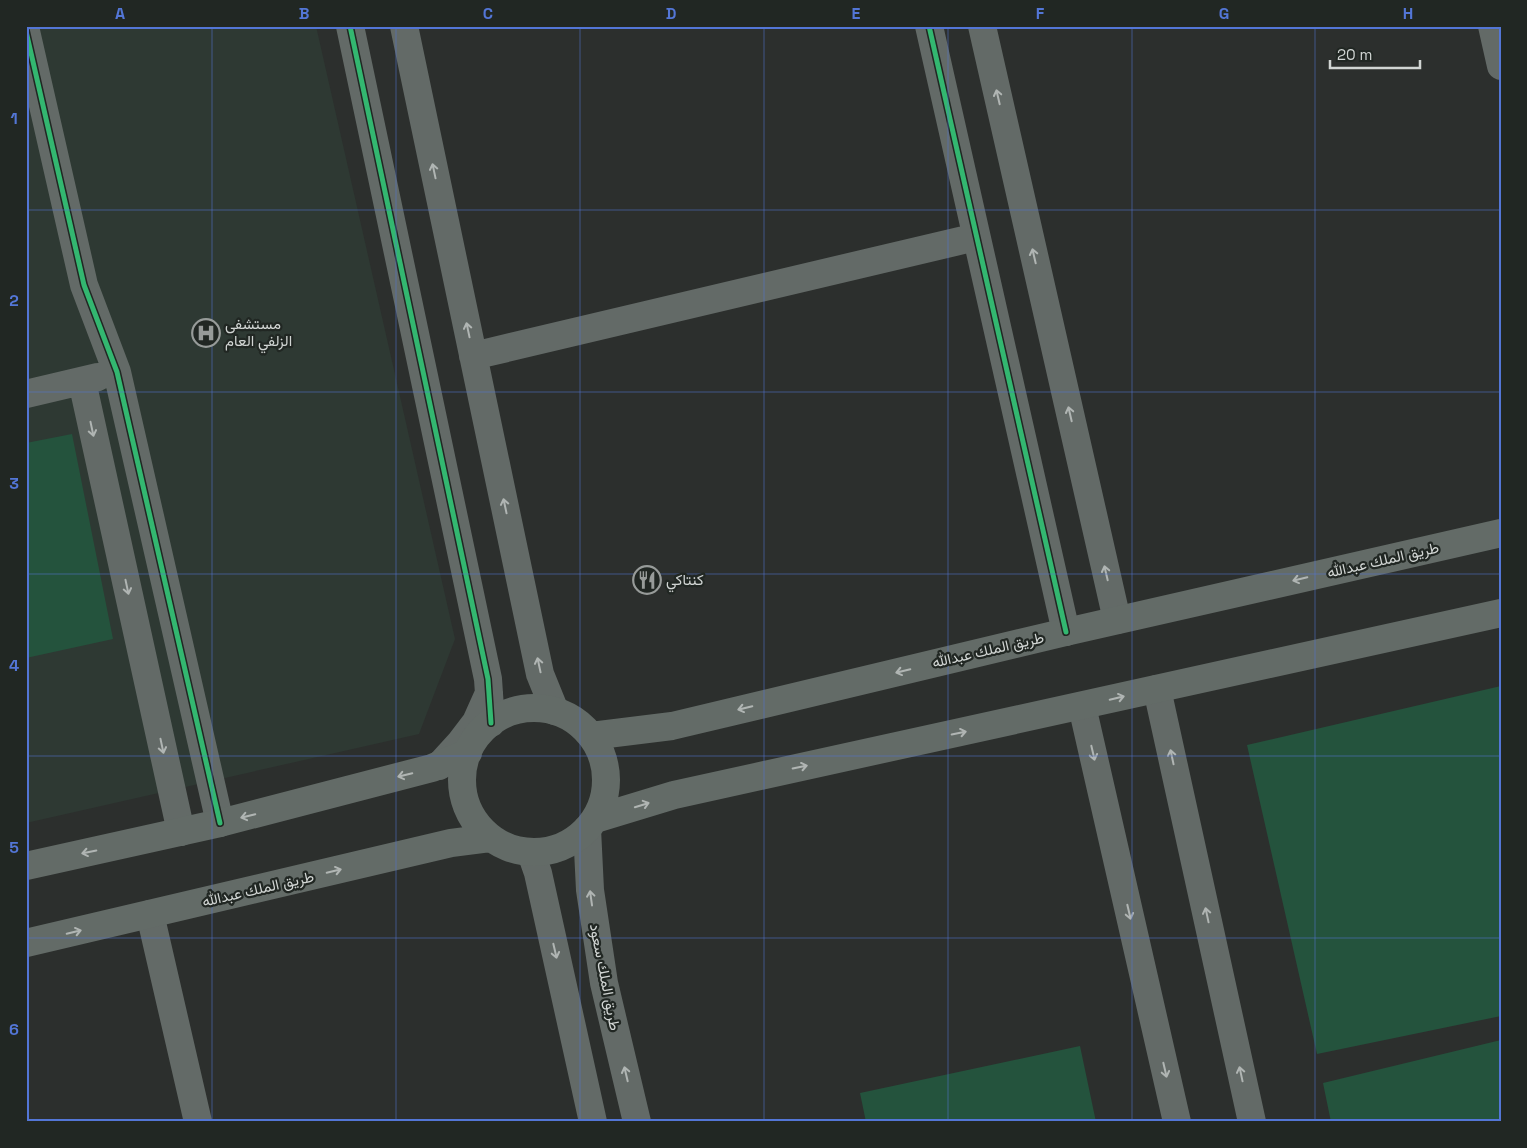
<svg xmlns="http://www.w3.org/2000/svg" width="1527" height="1148" viewBox="0 0 1527 1148" font-family="'Space Grotesk',Vazirmatn,sans-serif">
<style>
.built{fill:#2e3933}
.green{fill:#24533d}
.lines{fill:none;stroke-linecap:round;stroke-linejoin:round}
.minor{stroke:#636a67;stroke-width:28}
.major{stroke:#636b67;stroke-width:28}
.cycleway-casing{stroke:#212723;stroke-width:8}
.cycleway{stroke:#33b770;stroke-width:5}
.oneway{stroke:#b0b5b3}
.grid{fill:none;stroke:#5376d6;stroke-width:1;stroke-opacity:0.55}
.labels{text-anchor:middle;stroke-width:4.5;stroke-linejoin:round;paint-order:stroke}
.poi-label{font-size:15px;fill:#d1d5d3;stroke:#212723;text-anchor:start}
.street-label{font-size:15px;fill:#d1d5d3;stroke:#212723}
.neatline{fill:none;stroke:#5376d6;stroke-width:2}
.grid-label{font-size:16px;text-anchor:middle;font-weight:bold;fill:#5376d6}
</style>
<rect width="100%" height="100%" fill="#2c2f2d"/>
<path class="built" d="M26,26H316L455,639L419,734L26,823Z"/>
<path class="green" d="M72,434L113,639L26,658V443Z
M1501,686V1016L1317,1054L1247,745Z
M1501,1040V1122H1331L1323,1083Z
M1080,1046L1096,1122H866L860,1093Z"/>
<g class="lines">
<path class="minor" d="M350,26L488,679L491,723
M404,26L540,674L555,711
M929,26L1066,632
M982,26L1117,620
M1492,26L1501,66
M26,31L84,285L117,372L220,823
M473,356L976,237
M82,381L181,832
M26,394L98,377
M1157,689L1252,1122
M1082,706L1177,1122
M439,766L460,743L476,722L489,693
M587,829L590,890L604,983L637,1122
M531,853L538,873L593,1122
M150,914L198,1122"/>
<path class="major" d="M462 780a72 72 0 1 1 144 0a72 72 0 1 1-144 0Z
M591,736L672,726L1066,632L1501,533
M595,819L674,795L1501,613
M26,866L220,823L432,768L468,753
M26,943L451,843L490,838"/>
<defs>
<path id="cycleway" d="M350,26L488,679L491,723
M929,26L1066,632
M26,31L84,285L117,372L220,823"/>
</defs>
<use href="#cycleway" class="cycleway-casing"/>
<use href="#cycleway" class="cycleway"/>
</g>
<defs><path id="oneway-shaft" d="M-6 0H5M1.5-3L5.5 0L1.5 3" fill="none" stroke-width="1.6" stroke-linecap="round" stroke-linejoin="round" transform="scale(1.25)"/></defs>
<g class="oneway">
<use href="#oneway-shaft" transform="translate(998 97) rotate(-103)"/>
<use href="#oneway-shaft" transform="translate(434 171) rotate(-102)"/>
<use href="#oneway-shaft" transform="translate(1034 256) rotate(-103)"/>
<use href="#oneway-shaft" transform="translate(468 330) rotate(-102)"/>
<use href="#oneway-shaft" transform="translate(1070 414) rotate(-103)"/>
<use href="#oneway-shaft" transform="translate(92 429) rotate(78)"/>
<use href="#oneway-shaft" transform="translate(505 506) rotate(-102)"/>
<use href="#oneway-shaft" transform="translate(1106 573) rotate(-103)"/>
<use href="#oneway-shaft" transform="translate(1300 579) rotate(167)"/>
<use href="#oneway-shaft" transform="translate(127 587) rotate(78)"/>
<use href="#oneway-shaft" transform="translate(539 665) rotate(-102)"/>
<use href="#oneway-shaft" transform="translate(903 671) rotate(167)"/>
<use href="#oneway-shaft" transform="translate(1117 698) rotate(-13)"/>
<use href="#oneway-shaft" transform="translate(745 708) rotate(167)"/>
<use href="#oneway-shaft" transform="translate(959 733) rotate(-12)"/>
<use href="#oneway-shaft" transform="translate(162 746) rotate(78)"/>
<use href="#oneway-shaft" transform="translate(1093 753) rotate(77)"/>
<use href="#oneway-shaft" transform="translate(1172 757) rotate(-102)"/>
<use href="#oneway-shaft" transform="translate(800 767) rotate(-12)"/>
<use href="#oneway-shaft" transform="translate(405 775) rotate(166)"/>
<use href="#oneway-shaft" transform="translate(642 805) rotate(-17)"/>
<use href="#oneway-shaft" transform="translate(248 816) rotate(166)"/>
<use href="#oneway-shaft" transform="translate(89 852) rotate(168)"/>
<use href="#oneway-shaft" transform="translate(334 871) rotate(-13)"/>
<use href="#oneway-shaft" transform="translate(591 898) rotate(-98)"/>
<use href="#oneway-shaft" transform="translate(1129 912) rotate(77)"/>
<use href="#oneway-shaft" transform="translate(1207 915) rotate(-102)"/>
<use href="#oneway-shaft" transform="translate(74 932) rotate(-13)"/>
<use href="#oneway-shaft" transform="translate(555 951) rotate(77)"/>
<use href="#oneway-shaft" transform="translate(1165 1070) rotate(77)"/>
<use href="#oneway-shaft" transform="translate(626 1074) rotate(-103)"/>
<use href="#oneway-shaft" transform="translate(1241 1074) rotate(-102)"/>
</g>
<path class="grid" d="M212,26V1122M396,26V1122M580,26V1122M764,26V1122M948,26V1122M1132,26V1122M1315,26V1122M26,210H1501M26,392H1501M26,574H1501M26,756H1501M26,938H1501"/>
<defs>
<symbol id="hospital-ring" viewBox="-11 -11 22 22"><circle r="9.5" fill="#212723" stroke="#979b99" stroke-width="1.5"/><path d="M-5-5h3v3.5h4V-5h3V5h-3V1.5h-4V5h-3Z" fill="#979b99"/></symbol>
<symbol id="restaurant-ring" viewBox="-11 -11 22 22"><circle r="9.5" fill="#212723" stroke="#979b99" stroke-width="1.5"/><path d="M-5-6h1v4h1v-4h1v4h1v-4h1v5L-1.5 .5V6h-2V.5L-5-1ZM5-6V6H3V1.5H1.5Q1.5-4 5-6Z" fill="#979b99"/></symbol>
</defs>
<g fill-rule="evenodd">
<use href="#hospital-ring" x="190" y="317" width="32" height="32"/>
<use href="#restaurant-ring" x="631" y="564" width="32" height="32"/>
</g>
<g class="labels">
<g class="poi-label">
<text x="225" y="329">مستشفى<tspan x="225" dy="17">الزلفي العام</tspan></text>
<text x="666" y="585">كنتاكي</text>
</g>
<g class="street-label">
<text transform="translate(1383 560) rotate(-13)" y="5">طريق الملك عبدالله</text>
<text transform="translate(988 650) rotate(-13)" y="5">طريق الملك عبدالله</text>
<text transform="translate(258 889) rotate(-13)" y="5">طريق الملك عبدالله</text>
<text transform="translate(605 977) rotate(79)" y="5">طريق الملك سعود</text>
</g>
</g>
<rect width="1527" height="1148" fill="none" stroke="#212723" stroke-width="55"/>
<path d="M1330 60v8h90v-8" fill="none" stroke="#d1d5d3" stroke-width="2.5"/>
<text x="1337" y="60" font-size="15" fill="#d1d5d3" stroke="#212723" stroke-width="4" paint-order="stroke">20 m</text>
<rect x="28" y="28" width="1472" height="1092" class="neatline"/>
<g class="grid-label">
<text x="120" y="19">A</text>
<text x="304" y="19">B</text>
<text x="488" y="19">C</text>
<text x="671" y="19">D</text>
<text x="856" y="19">E</text>
<text x="1040" y="19">F</text>
<text x="1224" y="19">G</text>
<text x="1408" y="19">H</text>
<text x="14" y="124">1</text>
<text x="14" y="306">2</text>
<text x="14" y="489">3</text>
<text x="14" y="671">4</text>
<text x="14" y="853">5</text>
<text x="14" y="1035">6</text>
</g>
</svg>
